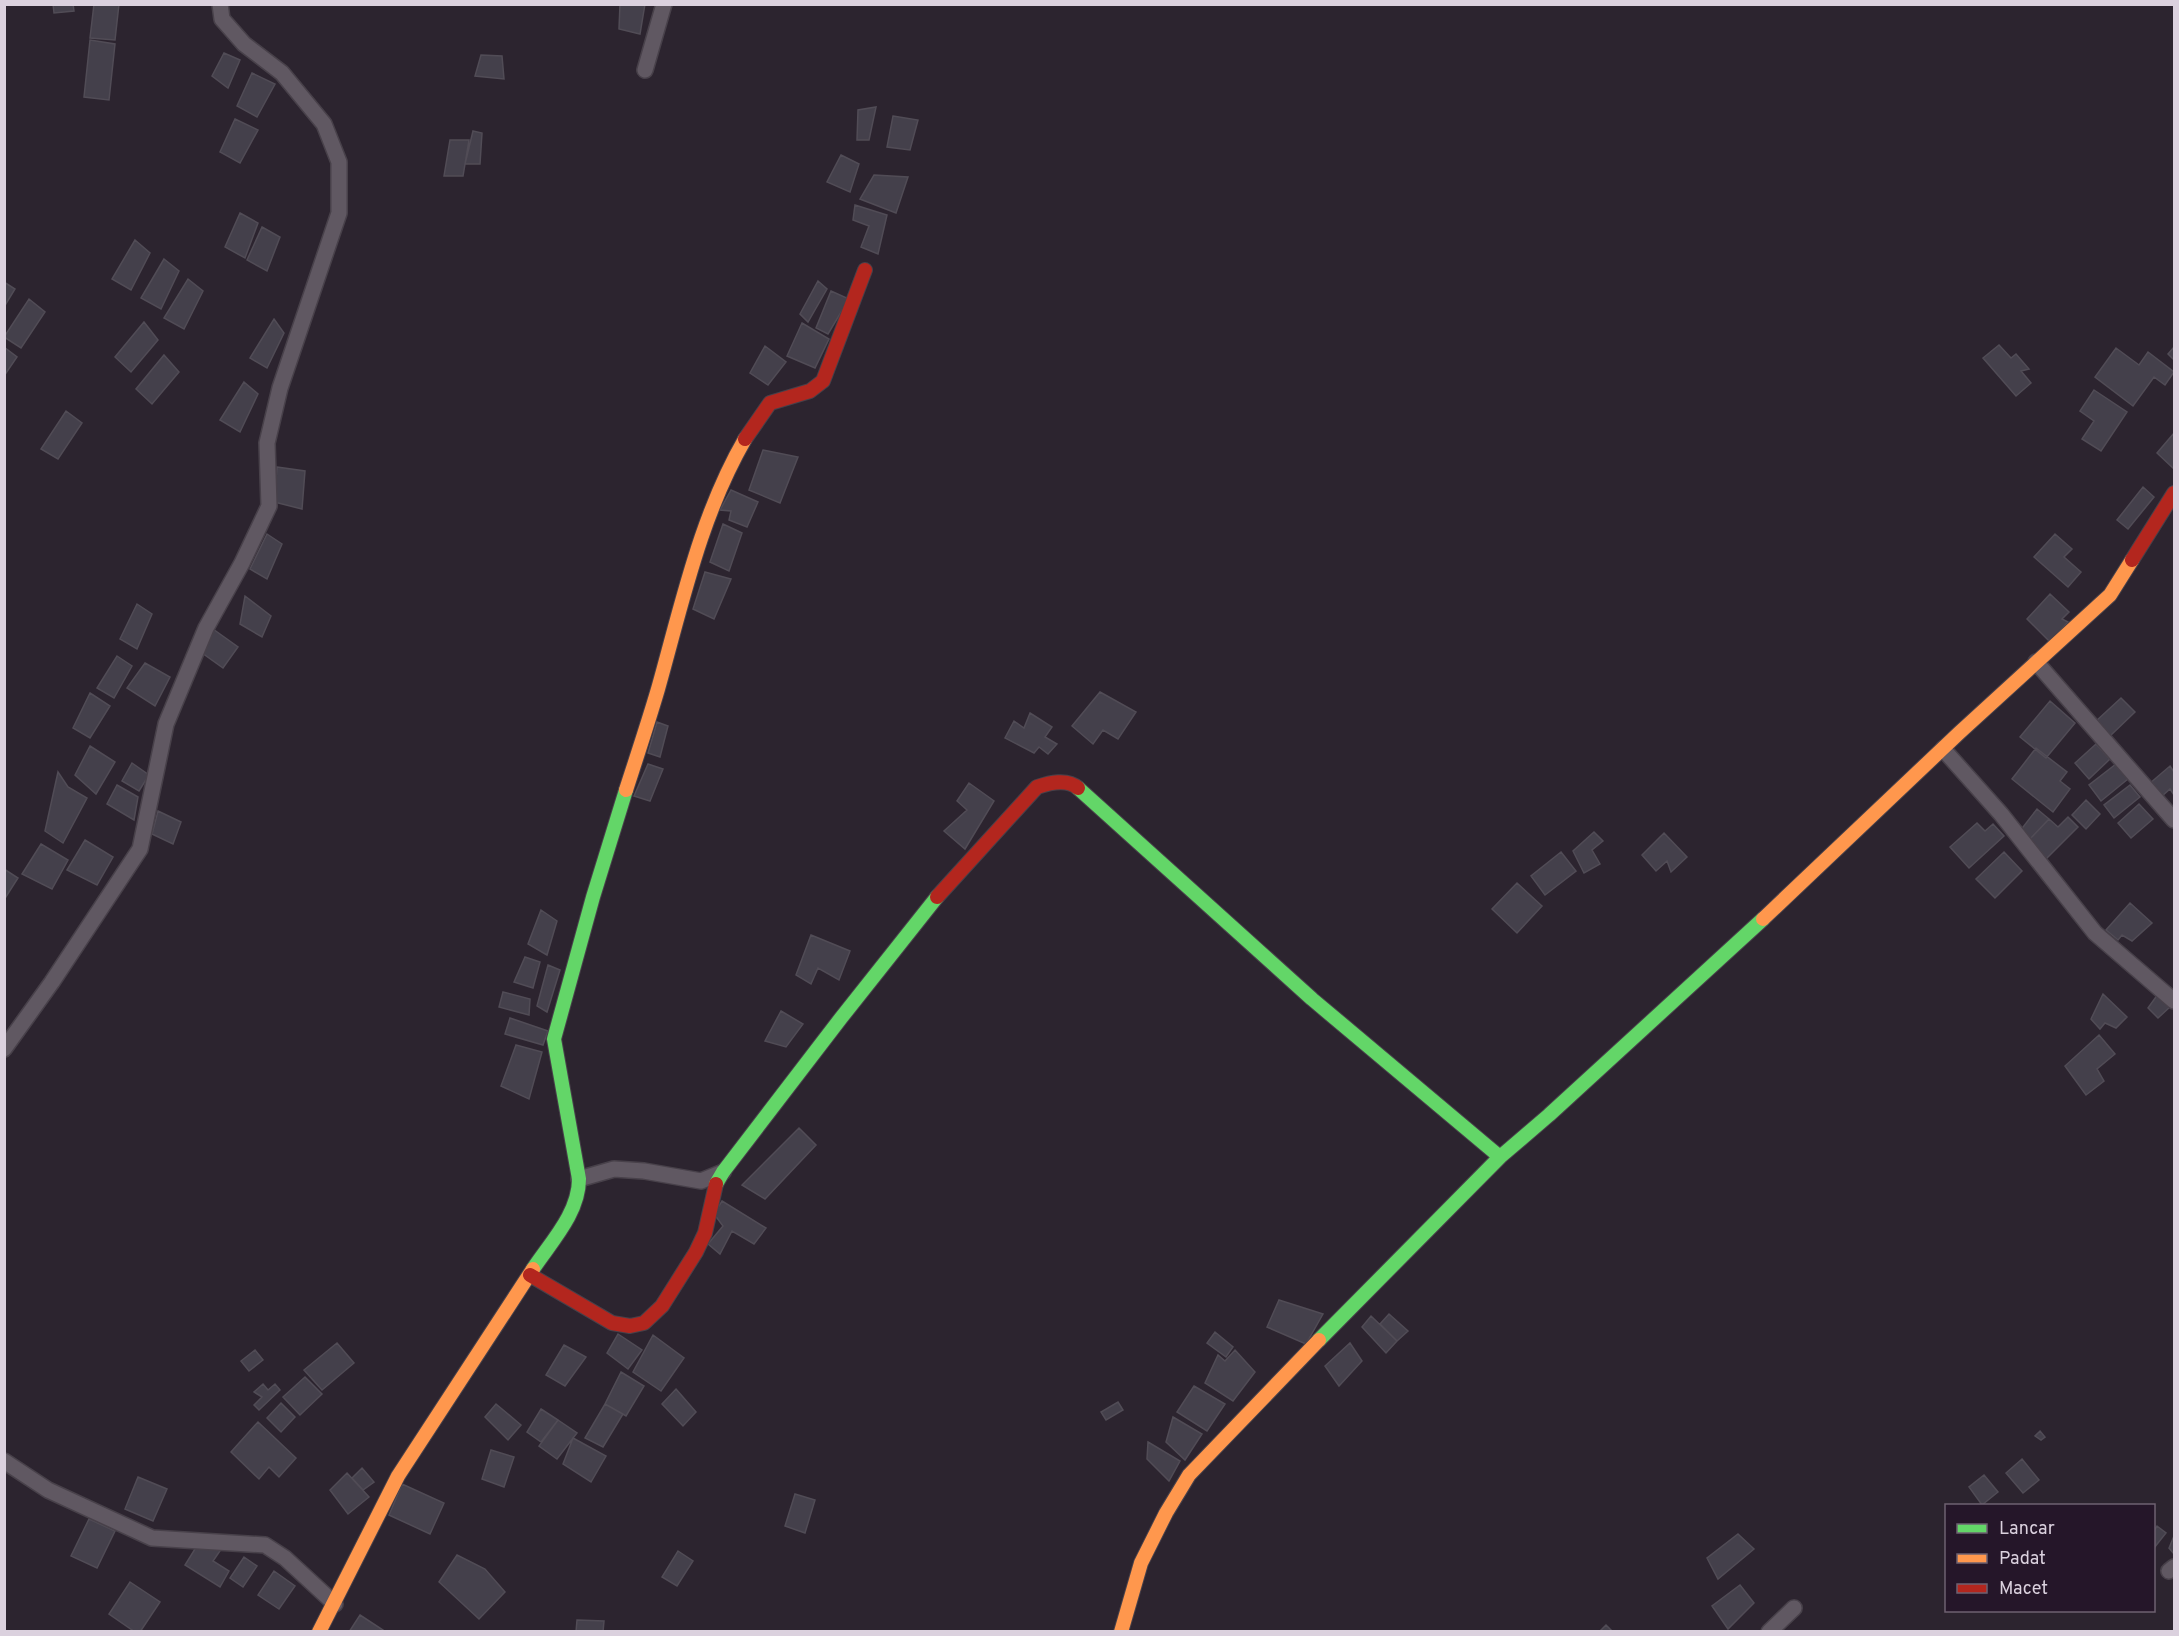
<svg xmlns="http://www.w3.org/2000/svg" width="2179" height="1636" viewBox="0 0 2179 1636" font-family="Overpass,sans-serif">
<style>
.building{fill:#44404b;stroke:#514c56;stroke-width:1.5}
.lines{fill:none;stroke-linecap:round;stroke-linejoin:round}
.street-casing{stroke:#48414a;stroke-width:18}
.fast-casing{stroke:#48414a;stroke-width:16}
.slow-casing{stroke:#48414a;stroke-width:16}
.jam-casing{stroke:#48414a;stroke-width:16}
.street{stroke:#605862;stroke-width:15}
.fast{stroke:#63d668;stroke-width:14}
.slow{stroke:#ff974d;stroke-width:14}
.jam{stroke:#b3261e;stroke-width:14}
</style>
<rect width="100%" height="100%" fill="#2c242f"/>
<path class="building" d="M53,4H73L74,11L54,13Z
M94,4H119L115,40L90,38Z
M620,4H645L640,34L619,29Z
M90,40L115,44L109,100L84,97Z
M224,53L240,60L228,88L212,76Z
M481,55L502,56L504,79L475,76Z
M252,73L275,84L257,117L237,106Z
M876,107L869,140H857L858,110Z
M893,116L918,120L910,150L887,147Z
M235,119L258,130L240,163L220,152Z
M473,131L482,133L480,164H465Z
M450,140H469L463,176H444Z
M841,155L859,164L850,192L827,182Z
M874,175L908,177L896,213L860,199Z
M855,205L887,215L878,254L861,247L869,226L853,220Z
M240,213L258,223L245,258L225,247Z
M262,227L280,237L267,271L247,260Z
M135,240L150,253L131,290L112,279Z
M164,259L179,271L161,309L141,298Z
M188,279L203,291L184,329L164,318Z
M818,281L827,289L808,322L800,314Z
M4,282L15,289L4,307Z
M831,291L849,299L828,334L816,328Z
M29,299L45,312L21,348L4,337Z
M274,319L284,333L267,368L250,358Z
M144,322L158,340L131,372L115,357Z
M802,323L829,339L815,368L787,356Z
M1999,345L2011,358L2016,354L2029,369L2021,371L2031,383L2016,396L1983,358Z
M765,346L786,362L768,385L750,373Z
M4,347L17,357L4,376Z
M2174,347V360L2168,354Z
M2116,348L2139,365L2148,352L2174,372L2165,385L2154,377L2133,406L2095,377Z
M164,355L179,372L152,404L136,389Z
M244,382L258,394L240,432L220,420Z
M2094,390L2127,412L2101,451L2082,439L2094,421L2080,411Z
M66,411L82,423L58,459L41,449Z
M2174,433V469L2157,453Z
M763,450L798,457L780,503L749,490Z
M277,467L305,471L302,509L274,502Z
M2143,487L2154,497L2128,529L2117,520Z
M731,490L758,502L747,527L729,520L731,511L720,510Z
M723,524L742,533L729,571L710,562Z
M267,534L282,544L267,579L250,569Z
M2055,534L2072,549L2064,557L2081,572L2068,587L2034,557Z
M705,572L731,579L714,619L693,609Z
M2050,594L2069,612L2062,619L2068,622L2050,642L2027,619Z
M245,596L271,616L262,637L240,624Z
M137,604L152,614L137,649L120,639Z
M213,629L238,647L223,668L198,650Z
M117,656L132,666L114,698L97,688Z
M145,663L170,677L155,706L127,688Z
M1100,692L1136,712L1118,739L1103,730L1093,744L1072,726Z
M90,693L110,706L90,738L73,728Z
M2121,698L2135,712L2109,737L2095,722Z
M2050,701L2075,723L2046,758L2020,737Z
M1030,713L1052,727L1045,737L1057,744L1048,754L1039,747L1034,753L1005,738L1014,721L1024,728Z
M657,722L668,726L660,757L648,753Z
M2096,744L2110,759L2089,779L2075,763Z
M90,746L115,762L96,794L75,775Z
M2036,748L2067,772L2060,781L2070,789L2053,812L2012,779Z
M132,763L149,775L139,791L122,781Z
M648,764L663,769L650,801L634,796Z
M2116,764L2128,779L2101,801L2089,785Z
M2170,766L2174,772V795L2170,789L2161,797L2149,784Z
M58,772L68,787L87,798L63,843L45,831Z
M969,783L994,801L965,849L944,831L967,810L957,801Z
M117,785L138,797L134,820L107,804Z
M2130,785L2140,797L2114,818L2104,805Z
M2086,800L2100,814L2086,829L2072,815Z
M2139,804L2153,819L2131,838L2118,823Z
M2037,809L2049,819L2028,841L2020,831Z
M158,811L181,822L173,844L152,834Z
M2068,817L2078,827L2046,859L2028,841L2049,819L2058,827Z
M1977,823L1985,831L1993,824L2004,836L1969,868L1950,847Z
M1594,832L1603,841L1592,850L1600,864L1584,873L1573,851Z
M1664,833L1687,857L1671,872L1667,861L1656,871L1642,855Z
M85,840L113,857L97,885L67,870Z
M41,844L68,860L52,889L22,874Z
M1561,852L1576,871L1545,895L1531,876Z
M2004,852L2022,871L1995,898L1976,879Z
M4,869L18,878L4,900Z
M1517,883L1542,906L1517,933L1492,909Z
M2130,903L2152,923L2132,941L2122,935L2118,940L2106,930Z
M541,910L557,921L547,955L528,944Z
M811,935L850,951L839,980L818,968L811,984L796,975Z
M525,957L540,962L533,988L514,982Z
M548,965L560,970L547,1012L537,1006Z
M503,992L530,999L529,1015L499,1007Z
M2103,994L2127,1017L2116,1028L2105,1023L2100,1029L2091,1019Z
M2158,994L2172,1005L2158,1018L2148,1008Z
M781,1011L803,1024L786,1047L765,1041Z
M510,1018L548,1031L543,1045L505,1034Z
M2099,1035L2115,1054L2097,1069L2104,1081L2086,1095L2065,1066Z
M516,1045L542,1052L529,1099L501,1086Z
M799,1128L816,1145L765,1199L742,1185Z
M722,1201L766,1228L754,1244L732,1231L720,1254L708,1244L723,1226L714,1214Z
M1279,1300L1323,1314L1306,1344L1267,1327Z
M1389,1314L1408,1331L1397,1341L1380,1324Z
M1371,1316L1397,1341L1386,1353L1362,1327Z
M1215,1332L1233,1347L1226,1357L1207,1343Z
M618,1334L642,1350L628,1369L607,1353Z
M653,1335L684,1358L661,1391L633,1372Z
M337,1343L354,1363L322,1390L304,1370Z
M1350,1343L1362,1361L1339,1386L1325,1366Z
M564,1345L586,1357L565,1386L546,1375Z
M255,1350L263,1360L249,1371L241,1361Z
M1235,1350L1255,1372L1233,1401L1205,1383L1218,1355L1225,1361Z
M621,1372L644,1386L626,1416L605,1404Z
M305,1377L322,1394L300,1415L283,1397Z
M263,1384L268,1390L275,1384L280,1390L259,1410L254,1405L262,1397L254,1392Z
M1194,1386L1225,1404L1207,1431L1177,1412Z
M676,1389L696,1412L683,1426L662,1404Z
M1118,1402L1123,1410L1106,1420L1101,1412Z
M281,1403L295,1417L281,1432L267,1418Z
M496,1404L521,1425L508,1440L485,1417Z
M605,1404L623,1414L603,1447L585,1438Z
M541,1409L558,1420L541,1442L527,1432Z
M1173,1417L1202,1434L1185,1460L1166,1442Z
M558,1420L577,1433L557,1459L539,1446Z
M258,1422L296,1458L279,1477L269,1467L259,1479L231,1452Z
M2040,1431L2045,1437L2041,1440L2035,1436Z
M573,1438L606,1456L591,1482L563,1464Z
M1148,1442L1180,1461L1169,1481L1147,1459Z
M491,1450L514,1457L504,1487L482,1479Z
M2022,1459L2039,1480L2023,1493L2006,1473Z
M362,1468L374,1482L363,1490L352,1478Z
M347,1473L369,1497L348,1514L330,1490Z
M1984,1475L1998,1492L1982,1505L1969,1487Z
M138,1477L167,1489L153,1521L125,1509Z
M402,1484L444,1503L430,1534L389,1515Z
M795,1494L815,1500L805,1533L785,1526Z
M89,1519L115,1531L97,1568L71,1556Z
M2157,1526L2166,1533L2154,1548V1531Z
M1738,1534L1754,1549L1718,1579L1707,1558Z
M203,1536L222,1548L213,1561L229,1571L220,1587L185,1565Z
M2174,1536V1554L2169,1548Z
M678,1551L693,1561L677,1586L662,1577Z
M457,1555L485,1569L505,1592L479,1619L439,1582Z
M244,1557L257,1566L243,1587L230,1578Z
M274,1571L295,1586L279,1609L258,1595Z
M130,1582L160,1602L140,1632H135L109,1614Z
M1740,1585L1754,1603L1728,1629L1712,1606Z
M360,1615L383,1630L382,1632H349Z
M577,1620L604,1621L603,1632H576Z
M1606,1625L1613,1632H1599Z"/>
<g class="lines">
<defs>
<path id="street" d="M645,70L664,4
M2036,662L2174,820
M1943,749L2001,814L2095,933L2174,1001
M4,1049L52,982L140,849L166,724L206,628L242,563L269,506L267,443L280,388L339,213V162L324,124L282,73L244,44L222,19L220,4
M579,1179L614,1169L644,1171L701,1181L723,1172
M4,1461L48,1490L152,1538L265,1545L285,1558L335,1604
M2169,1571L2174,1567
M1769,1632L1794,1608"/>
<path id="fast" d="M1078,788L1312,999L1500,1157
M716,1184L723,1172L841,1018L937,897
M533,1269C551,1242 579,1213 579,1179L554,1039L593,897L626,790
M1319,1340L1500,1157L1549,1115L1763,919"/>
<path id="slow" d="M626,790C637,756 648,723 658,689C682,604 700,517 745,439
M1763,919L1959,733L2110,595L2132,560
M319,1632L398,1476L533,1269
M1121,1632L1141,1563L1166,1513L1189,1475L1319,1340"/>
<path id="jam" d="M745,439L770,403L810,391L823,381L865,270
M2132,560L2174,493
M937,897L1037,787C1049,783 1067,778 1078,788
M530,1275L612,1323L630,1326L644,1323L662,1306L696,1252L705,1233L716,1184"/>
</defs>
<use href="#street" class="street-casing"/>
<use href="#fast" class="fast-casing"/>
<use href="#slow" class="slow-casing"/>
<use href="#jam" class="jam-casing"/>
<use href="#street" class="street"/>
<use href="#fast" class="fast"/>
<use href="#slow" class="slow"/>
<use href="#jam" class="jam"/>
</g>
<rect width="2179" height="1636" fill="none" stroke="#dbd1de" stroke-width="12"/>
<rect x="1945" y="1504" width="210" height="108" fill="#251629" stroke="#6e6171" stroke-width="1.5"/>
<rect x="1957" y="1524" width="30" height="9" fill="#63d668" stroke="#6e6171" stroke-width="1.5"/>
<text x="1999" y="1534" font-size="18" fill="#dbd1de">Lancar</text>
<rect x="1957" y="1554" width="30" height="9" fill="#ff974d" stroke="#6e6171" stroke-width="1.5"/>
<text x="1999" y="1564" font-size="18" fill="#dbd1de">Padat</text>
<rect x="1957" y="1584" width="30" height="9" fill="#b3261e" stroke="#6e6171" stroke-width="1.5"/>
<text x="1999" y="1594" font-size="18" fill="#dbd1de">Macet</text>
</svg>
